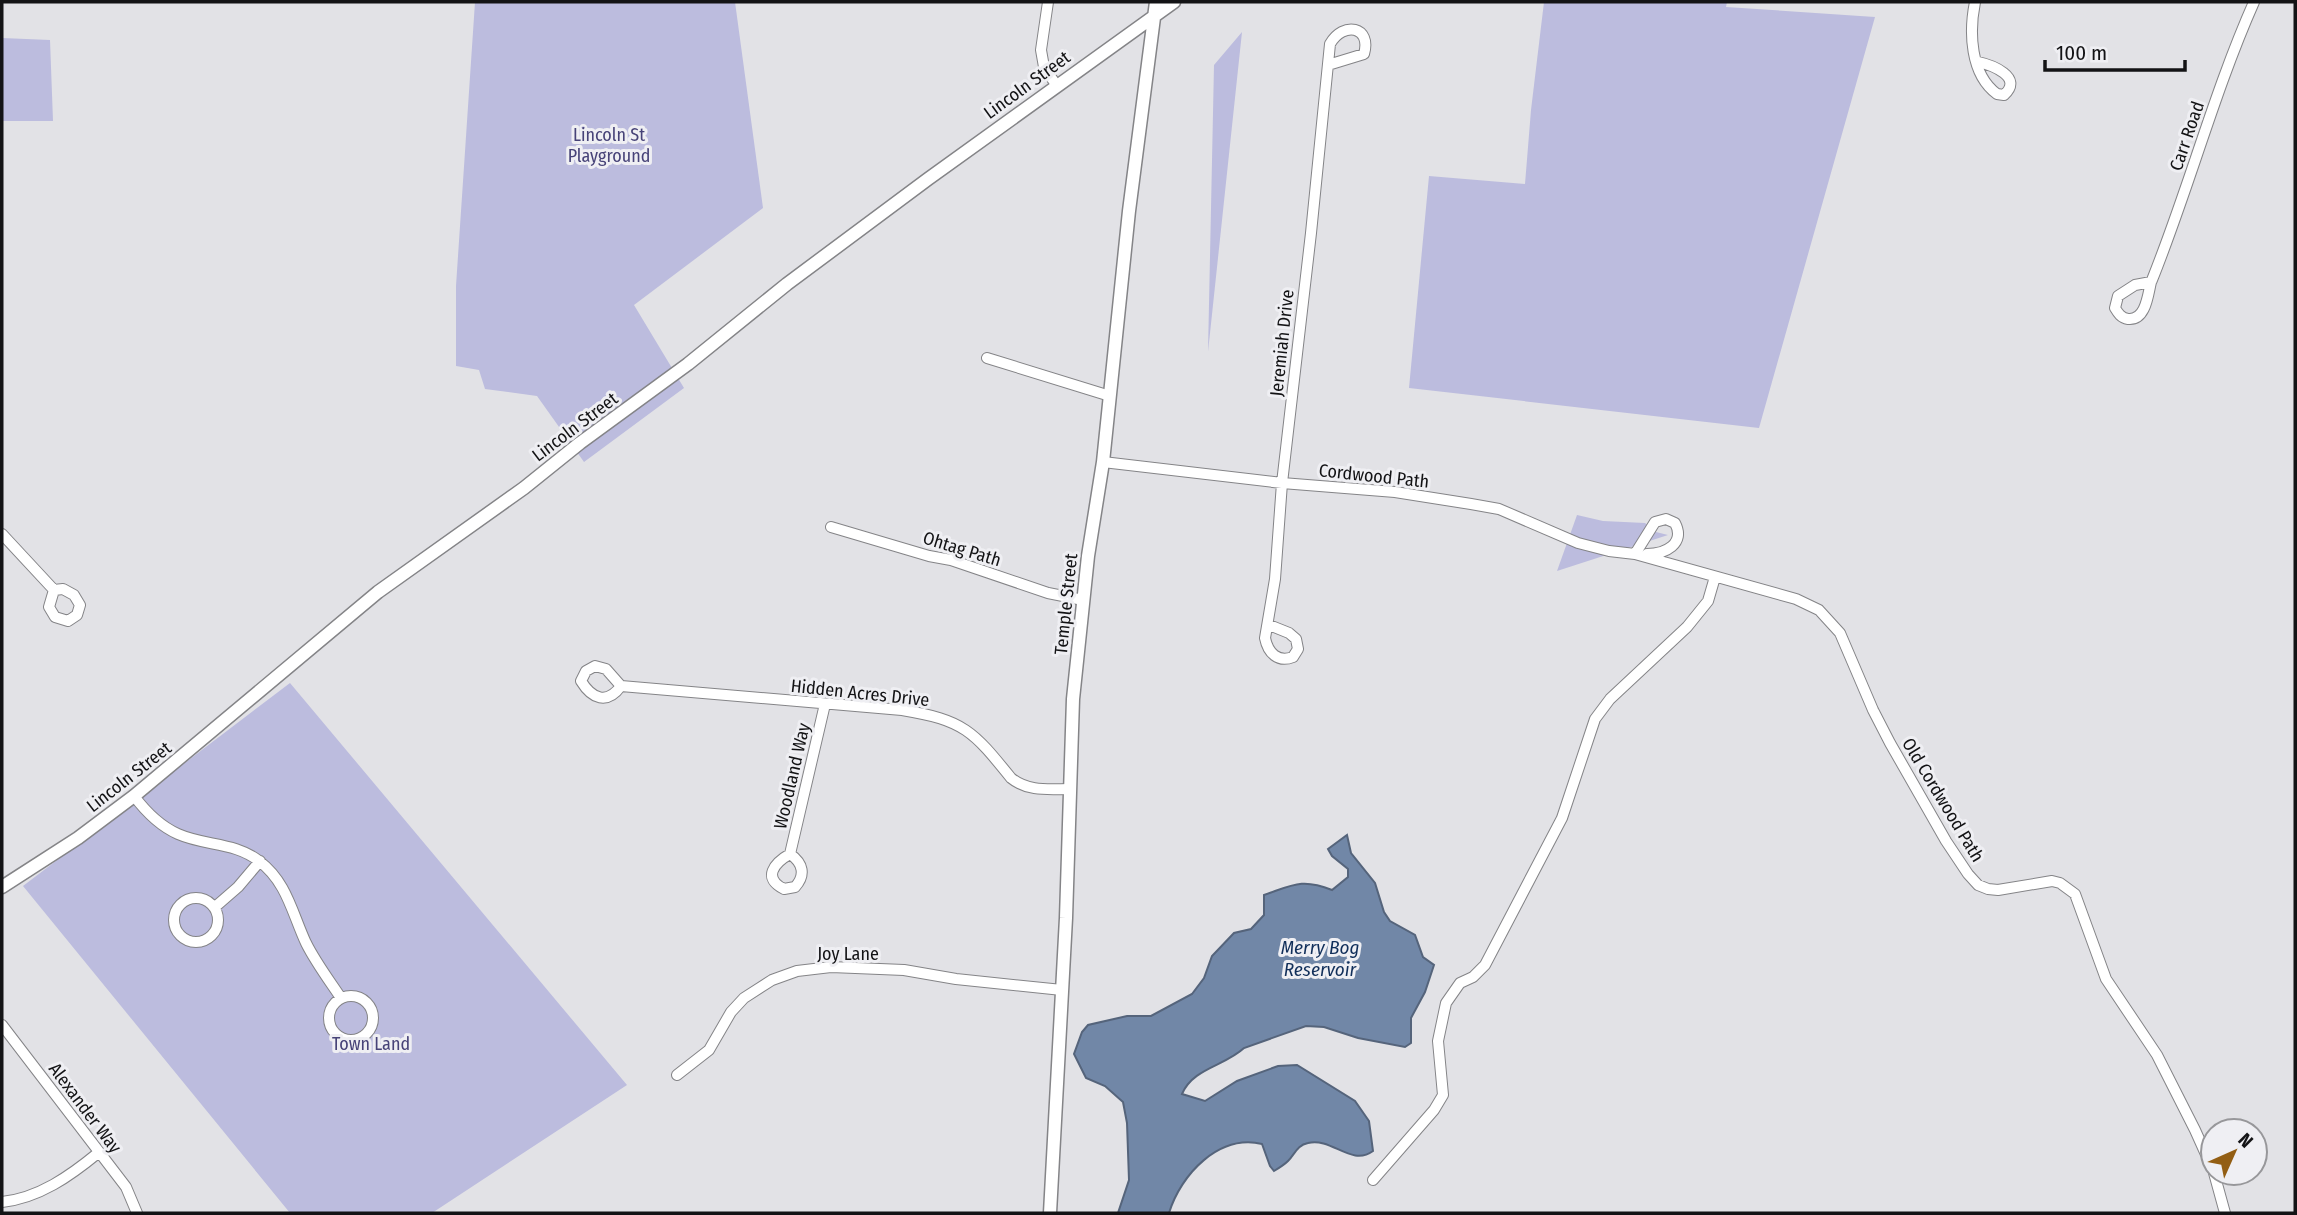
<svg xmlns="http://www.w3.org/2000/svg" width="2297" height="1215" viewBox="0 0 2297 1215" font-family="'Fira Sans Condensed',sans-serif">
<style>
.green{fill:#bcbcde}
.water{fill:#7187a7;stroke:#55647b;stroke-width:2}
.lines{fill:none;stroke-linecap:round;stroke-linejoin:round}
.minor-casing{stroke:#848487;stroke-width:12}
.secondary-casing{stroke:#848487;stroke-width:15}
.minor{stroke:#fff;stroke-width:10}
.secondary{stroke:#fff;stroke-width:12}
.labels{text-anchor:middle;stroke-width:6;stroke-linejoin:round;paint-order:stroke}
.street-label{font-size:18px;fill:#131315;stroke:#efeff3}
.park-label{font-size:18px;fill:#474378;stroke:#efeff3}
.water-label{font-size:19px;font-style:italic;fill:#112f5a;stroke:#efeff3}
</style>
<rect width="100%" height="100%" fill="#e2e2e6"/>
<path class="green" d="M475,2H735L763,208L634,305L684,388L584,462L537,396L485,389L479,370L456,366V286Z
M1544,2H1727L1726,7L1875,17L1759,428L1409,388L1429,176L1525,184L1531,110Z
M1242,32L1208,352L1214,65Z
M2,38L50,40L53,121H2Z
M1577,515L1603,521L1645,523L1656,532L1668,535L1557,571Z
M290,683L627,1085L432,1213H290L23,886Z"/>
<path class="water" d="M1347,835L1351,853L1375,883L1384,912L1390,921L1415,935L1423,957L1434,965L1425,992L1411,1018V1043L1405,1047L1358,1038L1324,1027L1306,1026L1244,1048C1225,1066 1193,1068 1182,1094L1205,1101L1237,1081L1278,1066L1297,1065L1355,1101L1369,1121L1373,1151C1351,1167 1332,1137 1308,1143C1297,1145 1295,1154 1288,1161C1284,1165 1279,1168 1274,1171L1270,1166L1262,1144C1219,1134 1181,1174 1169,1213H1118L1129,1180L1127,1123L1123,1102L1105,1086L1086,1078L1074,1054L1082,1032L1088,1025L1127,1016H1151L1192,994L1204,978L1212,956L1234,933L1251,929L1264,915V895C1293,885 1302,878 1332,890L1348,877V869L1332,856L1328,849Z"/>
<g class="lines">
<defs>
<path id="minor" d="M1048,2L1041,50L1044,67L1057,86
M1975,2C1969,32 1970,74 1997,94L2004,95C2024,77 1992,65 1978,62
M2151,282L2135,285L2118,296L2115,308C2118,313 2121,318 2128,319C2146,321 2148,294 2151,282L2152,280C2189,188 2214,92 2254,2
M987,358L1110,396
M1103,462L1282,483L1395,492L1471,504L1499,509L1578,543L1609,551L1635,554L1655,522L1666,519L1675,523C1686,544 1665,554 1647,554
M831,527L929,556L951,560L1048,593L1083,600
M2,534L54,590
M1635,554L1796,599L1819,610L1840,633L1873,710L1890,743L1946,841L1968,874L1978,885L1988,889L1998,890L2052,881L2060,883L2075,894L2106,979L2157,1055L2195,1130L2213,1170
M63,589L74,595L80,605L77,615L68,621L55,617L49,607L54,590Z
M1269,625L1289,633L1296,639L1298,649L1293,657C1278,663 1268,653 1265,638L1275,579L1282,483L1311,233L1330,44C1343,21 1372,26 1364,54L1328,65
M621,686L606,669L595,666L586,671L581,681C592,699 607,705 621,686L902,710C964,720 973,731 1011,778C1028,792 1049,789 1070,789
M134,796C146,812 160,826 178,834C205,846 235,842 259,861C287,882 292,913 306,943C316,963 329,980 341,998
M790,854C774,863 762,878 784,889L795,887C806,875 803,863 790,854L825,704
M174 920a22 22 0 1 1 44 0a22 22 0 1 1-44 0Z
M215,907L238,887L260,861
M329 1018a22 22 0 1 1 44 0a22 22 0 1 1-44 0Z
M2,1025L126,1187L137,1213
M677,1075L709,1050L731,1012L744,998L772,980L797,971L831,967L904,970L956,979L1062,990
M2214,1173L2225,1213
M1373,1180L1434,1110L1443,1095L1438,1041L1446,1003L1460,983L1473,977L1485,965L1562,818L1595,719L1610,699L1687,627L1708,601L1715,577
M2,1202C39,1198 70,1176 98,1153"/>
<path id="secondary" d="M2,887L78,838L134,796L378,592L524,488L580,443L688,364L787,284L928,179L1174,2
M1050,1213L1066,918L1073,699L1088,556L1103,462L1129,211L1156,2"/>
</defs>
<use href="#minor" class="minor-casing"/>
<use href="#secondary" class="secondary-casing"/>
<use href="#minor" class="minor"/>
<use href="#secondary" class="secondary"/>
</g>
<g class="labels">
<g class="street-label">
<text transform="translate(1027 85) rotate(-36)" y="6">Lincoln Street</text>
<text transform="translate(2187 136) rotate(-71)" y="6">Carr Road</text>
<text transform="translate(1282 343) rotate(-84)" y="6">Jeremiah Drive</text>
<text transform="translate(575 427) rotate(-37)" y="6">Lincoln Street</text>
<text transform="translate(1374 476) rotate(6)" y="6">Cordwood Path</text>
<text transform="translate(962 549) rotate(17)" y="6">Ohtag Path</text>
<text transform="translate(1066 604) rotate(-84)" y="6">Temple Street</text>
<text transform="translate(860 693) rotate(6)" y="6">Hidden Acres Drive</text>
<text transform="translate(792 776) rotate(-77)" y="6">Woodland Way</text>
<text transform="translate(129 777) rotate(-38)" y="6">Lincoln Street</text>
<text transform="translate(1943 800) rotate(59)" y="6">Old Cordwood Path</text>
<text x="848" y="960">Joy Lane</text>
<text transform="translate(85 1108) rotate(53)" y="6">Alexander Way</text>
</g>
<g class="park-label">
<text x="609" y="141">Lincoln St<tspan x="609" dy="21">Playground</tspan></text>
<text x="371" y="1050">Town Land</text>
</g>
<g class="water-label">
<text x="1320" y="954">Merry Bog<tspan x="1320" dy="22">Reservoir</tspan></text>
</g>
</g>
<rect width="2297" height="1215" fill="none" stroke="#131315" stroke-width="7"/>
<g transform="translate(2234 1152) rotate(45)"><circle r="33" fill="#efeff3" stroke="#97979a" stroke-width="2"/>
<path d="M0-5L12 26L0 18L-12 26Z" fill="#935e13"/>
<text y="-10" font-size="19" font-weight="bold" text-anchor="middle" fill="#131315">N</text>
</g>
<path d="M2045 60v10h140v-10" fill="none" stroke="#131315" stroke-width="3.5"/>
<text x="2056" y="60" font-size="21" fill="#131315" stroke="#efeff3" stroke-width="5" paint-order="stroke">100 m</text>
</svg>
